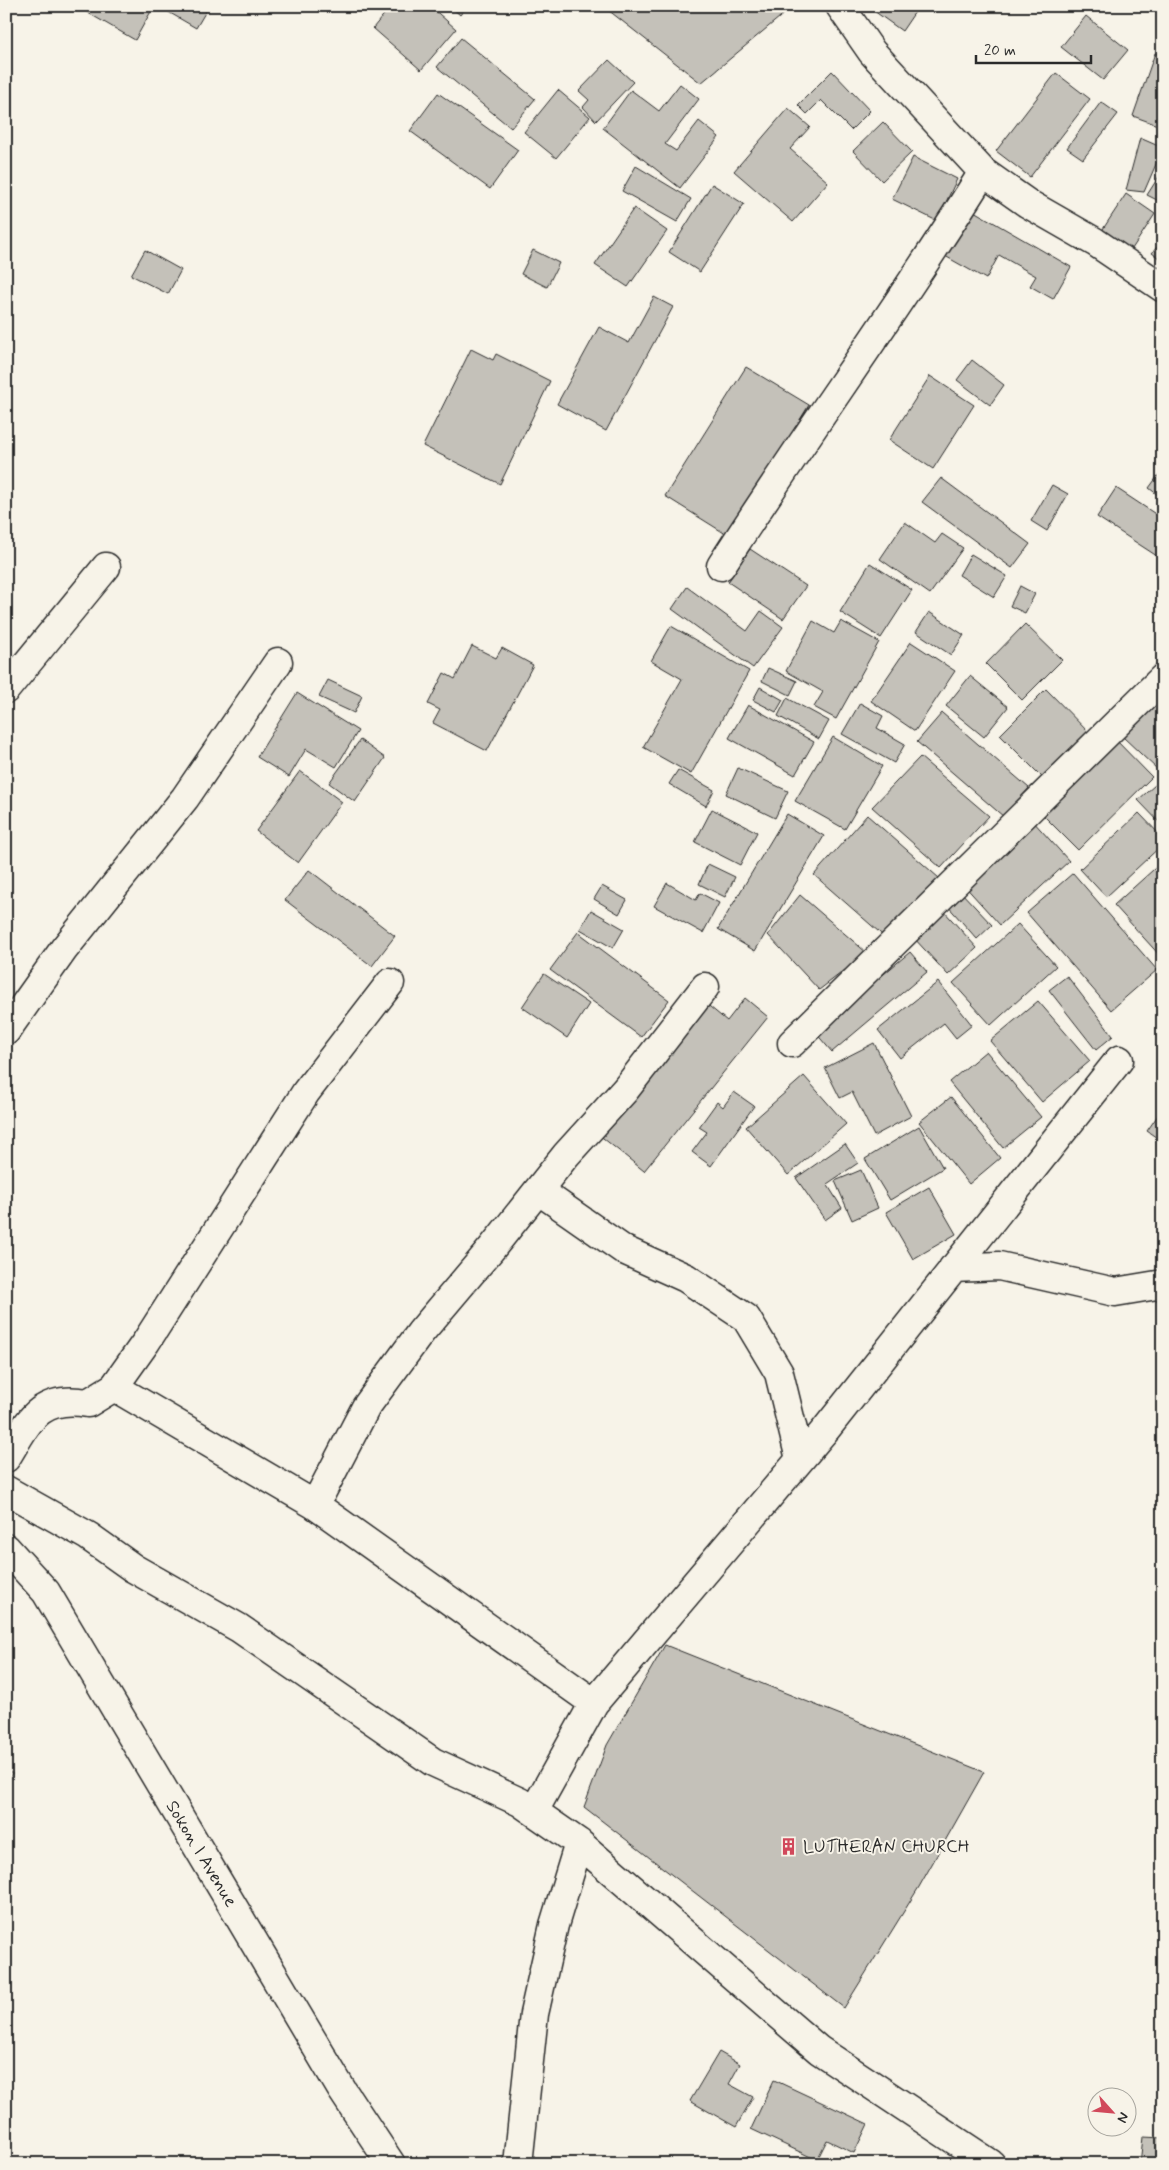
<svg xmlns="http://www.w3.org/2000/svg" width="1169" height="2170" viewBox="0 0 1169 2170" font-family="Mynerve,sans-serif">
<rect width="100%" height="100%" fill="#f7f3e8"/>
<filter id="ink" filterUnits="userSpaceOnUse"><feTurbulence type="fractalNoise" baseFrequency=".02" numOctaves="2"/><feDisplacementMap in="SourceGraphic" scale="10" xChannelSelector="R" yChannelSelector="G"/><feConvolveMatrix kernelMatrix="1 2 1 2 8 2 1 2 1" color-interpolation-filters="sRGB"/></filter>
<g filter="url(#ink)">
<!-- building -->
<path fill="#c4c1b9" stroke="#2b2b2b" d="M76,6h78l-19,34z
M158,6h51l-13,22z
M391,6h39l26,23 -35,41 -48,-42z
M450,6h17l-7,9z
M603,6h181l2,6 -85,71z
M867,6h52l-17,25z
M1086,16l42,34 -25,30 -42,-33z
M461,38l74,61 -24,29 -74,-61z
M1155,53l8,3v71l-30,-11z
M609,60l24,22 -37,39 -13,-14 6,-7 -10,-9z
M832,71l38,40 -19,19 -30,-30 -14,14 -9,-9z
M1056,73l34,26 -60,78 -34,-26z
M680,84l19,15 -34,45 11,7 23,-30 20,16 -39,51 -77,-60 28,-38 28,21z
M558,90l32,27 -34,41 -32,-26z
M438,93l80,57 -28,39 -80,-58z
M1101,102l17,12 -35,45 -16,-11z
M788,108l22,19 -20,22 38,33 -35,40 -59,-51z
M883,122l29,30 -30,29 -29,-30z
M1140,138l23,10 -19,44 -18,-2z
M913,157l44,22 -20,42 -45,-22z
M636,166l55,33 -14,23 -55,-31z
M1163,170v33l-16,-8z
M712,184l32,20 -44,68 -31,-20z
M1126,194l29,20 -25,38 -29,-20z
M634,208l33,23 -39,56 -33,-22z
M972,210l99,57 -18,32 -23,-13 6,-10 -37,-21 -13,24 -41,-23z
M1163,240v21l-11,-8z
M145,250l36,20 -13,24 -37,-19z
M533,250l26,13 -12,24 -26,-13z
M654,297l19,10 -67,124 -49,-27 42,-77 30,16z
M471,349l22,11 3,-6 54,27 -50,103 -77,-38z
M972,360l32,25 -14,20 -33,-25z
M746,367l63,38 -80,131 -64,-40z
M930,376l44,29 -41,64 -44,-29z
M1163,469v30l-14,-11z
M941,478l89,66 -18,24 -90,-66z
M1052,485l16,9 -21,37 -16,-10z
M1116,488l47,31v35l-3,4 -63,-41z
M905,522l30,21 7,-9 21,14 -33,46 -50,-35z
M750,549l56,37 -23,33 -55,-37z
M971,554l36,22 -13,21 -35,-22z
M870,563l42,27 -31,48 -41,-26z
M1020,586l15,8 -10,19 -15,-7z
M687,587l60,44 14,-20 22,16 -30,41 -81,-59z
M929,612l35,23 -13,20 -35,-23z
M813,621l21,12 7,-12 38,21 -43,77 -22,-12 9,-15 -37,-21z
M1025,624l37,36 -40,40 -36,-36z
M671,626l78,45 -58,103 -48,-27 39,-68 -31,-18z
M911,642l44,29 -40,60 -44,-30z
M472,646l24,12 6,-10 31,17 -46,86 -54,-28 7,-13 -12,-6 16,-31 11,6z
M768,668l29,13 -7,14 -28,-14z
M970,676l38,31 -24,30 -38,-31z
M328,680l34,16 -8,17 -35,-16z
M760,687l23,13 -7,12 -23,-12z
M1046,689l47,48 -45,46 -48,-48z
M297,693l61,38 -22,36 -30,-18 -17,28 -32,-20z
M1163,696v69l-5,5 -35,-33z
M787,698l42,23 -10,18 -41,-23z
M860,703l23,13 -6,12 28,16 -11,19 -52,-29z
M748,705l66,37 -19,33 -66,-37z
M942,713l87,75 -25,29 -87,-75z
M833,737l49,29 -37,63 -50,-28z
M1113,737l39,40 -74,73 -39,-39z
M360,740l25,18 -30,44 -26,-19z
M920,757l69,59 -48,52 -69,-61z
M738,768l50,23 -13,27 -49,-24z
M678,770l36,20 -8,16 -37,-22z
M300,771l42,31 -44,61 -42,-32z
M1163,778v48l-25,-26z
M712,809l45,23 -17,33 -45,-23z
M1139,813l24,25v6l-57,53 -26,-28z
M787,814l37,22 -69,115 -37,-22z
M867,815l72,63 -52,61 -73,-64z
M1032,820l37,41 -69,64 -38,-42z
M1163,861v98l-49,-54z
M708,864l27,13 -10,20 -26,-13z
M309,870l86,66 -23,30 -87,-66z
M1073,873l84,97 -46,40 -84,-97z
M667,883l29,17 4,-7 19,10 -16,30 -49,-27z
M602,886l25,14 -8,14 -25,-15z
M960,891l32,34 -15,14 -31,-35z
M800,895l67,58 -48,37 -51,-55z
M591,910l33,19 -11,19 -33,-19z
M943,910l34,38 -29,27 -35,-38z
M1018,924l38,42 -65,59 -38,-42z
M578,932l91,68 -28,37 -91,-67z
M910,952l17,20 -95,80 -17,-20z
M544,974l45,30 -22,34 -45,-31z
M1067,976l46,60 -17,14 -47,-60z
M938,982l34,43 -16,13 -12,-15 -44,35 -22,-28z
M745,998l23,19 -124,154 -46,-37 106,-132 23,19z
M1038,1001l52,60 -48,41 -52,-61z
M874,1043l37,73 -37,20 -22,-44 -12,6 -15,-30z
M986,1051l55,66 -38,31 -54,-66z
M804,1076l42,48 -58,51 -42,-48z
M734,1092l20,14 -43,60 -19,-14 15,-20 -8,-5 18,-25 6,5z
M951,1097l49,61 -31,26 -50,-62z
M1163,1108v34l-16,-11z
M919,1126l24,42 -53,32 -25,-41z
M845,1144l13,19 -31,21 15,24 -17,12 -29,-42z
M861,1170l17,38 -26,12 -17,-39z
M929,1187l27,47 -43,25 -27,-47z
M665,1645l319,127 -65,115 -75,121 -260,-201 23,-62z
M6,1770l6,3 -6,12z
M719,2052l21,12 -11,20 24,13 -17,30 -46,-26z
M774,2080l94,44 -14,29 -27,-13 -10,20 -66,-31z
M1143,2137l20,1v26h-23z"/>
<g fill="none" stroke-linecap="round" stroke-linejoin="round">
<defs>
<path id="street" d="M840,6l32,46 111,120 44,31 68,39 68,46
M721,566c85,-133 179,-260 262,-394
M6,689l100,-122
M6,1031l58,-82 121,-151 93,-136
M792,1043l371,-365
M538,1190l86,60 62,28 60,40 33,55 21,86
M953,1268l46,-2 116,26 48,-8
M114,1387l201,118 279,198
M6,1458c22,-36 33,-64 82,-55l26,-16 32,-45 160,-250 84,-109
M6,1490l82,46 45,32 106,60 194,134 87,40 59,41 240,207 172,114
M315,1505l51,-98 55,-75 71,-84 74,-93 59,-65 80,-103
M534,1811l60,-108 232,-274 293,-369
M518,2164l16,-150 20,-89 25,-82"/>
<path id="secondary" d="M6,1548l40,44 296,498 49,74"/>
</defs>
<!-- street casing -->
<use href="#street" stroke="#2b2b2b" stroke-width="31"/>
<!-- secondary casing -->
<use href="#secondary" stroke="#2b2b2b" stroke-width="31"/>
<!-- street -->
<use href="#street" stroke="#f7f3e8" stroke-width="28"/>
<!-- secondary -->
<use href="#secondary" stroke="#f7f3e8" stroke-width="28"/>
</g>
</g>
<!-- icons -->
<defs>
<symbol id="building-bare" viewBox="-9 -9 18 18"><path d="M-4-6H4V6H1V3H-1V6H-4ZM-2.5-4.3h1.7v1.8h-1.7ZM.8-4.3h1.7v1.8H.8ZM-2.5-1h1.7V.8h-1.7ZM.8-1h1.7V.8H.8Z" fill="#d1495b" stroke="#f7f3e8" stroke-width="2.5" paint-order="stroke"/></symbol>
</defs>
<g fill-rule="evenodd">
<use href="#building-bare" x="776" y="1834" width="25" height="25"/>
</g>
<g text-anchor="middle" dominant-baseline="central" stroke-width="4" stroke-linejoin="round" paint-order="stroke">
<!-- poi labels -->
<g font-size="18" fill="#2b2b2b" stroke="#f7f3e8" text-anchor="start">
<text x="803" y="1847">LUTHERAN CHURCH</text>
</g>
<!-- street labels -->
<g font-size="18" fill="#2b2b2b" stroke="#f7f3e8">
<text transform="translate(201 1854) rotate(59)">Sokon I Avenue</text>
</g>
</g>
<!-- margin -->
<rect width="1169" height="2170" fill="none" stroke="#f7f3e8" stroke-width="25"/>
<rect x="12" y="12" width="1144" height="2145" fill="none" stroke="#2b2b2b" stroke-width="2" filter="url(#ink)"/>
<!-- north arrow -->
<g transform="translate(1112 2112) rotate(117)"><circle r="24" fill="#f7f3e8" stroke="#a5a39c"/>
<path d="M0-4L9 19L0 12L-9 19Z" fill="#d1495b"/>
<text y="-8" font-size="14" font-weight="bold" text-anchor="middle" fill="#2b2b2b">N</text>
</g>
<!-- scale -->
<path d="M976 55v8h115v-8" fill="none" stroke="#2b2b2b" stroke-width="2.5"/>
<text x="984" y="55" font-size="15" fill="#2b2b2b" stroke="#f7f3e8" stroke-width="4" paint-order="stroke">20 m</text>
</svg>
